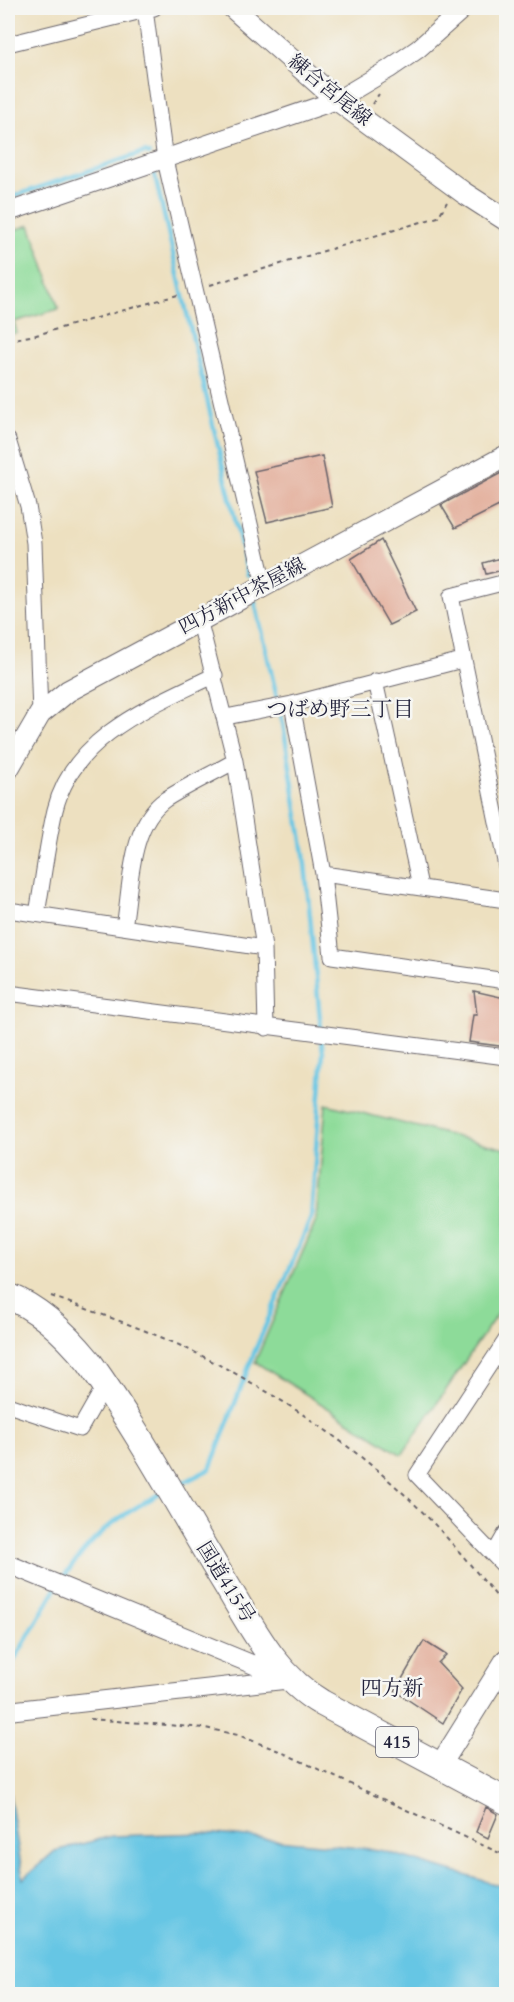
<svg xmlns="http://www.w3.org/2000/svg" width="514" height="2002" viewBox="0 0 514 2002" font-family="Cardo,'Noto Serif JP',serif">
<rect width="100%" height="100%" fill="#f6f6f2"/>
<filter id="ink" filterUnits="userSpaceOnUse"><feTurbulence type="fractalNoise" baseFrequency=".0167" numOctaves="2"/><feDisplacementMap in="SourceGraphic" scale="12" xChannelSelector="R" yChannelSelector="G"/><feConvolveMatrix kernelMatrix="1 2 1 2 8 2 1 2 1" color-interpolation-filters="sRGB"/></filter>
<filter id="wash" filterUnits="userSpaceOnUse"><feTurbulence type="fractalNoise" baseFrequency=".008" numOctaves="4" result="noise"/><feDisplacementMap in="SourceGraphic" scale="24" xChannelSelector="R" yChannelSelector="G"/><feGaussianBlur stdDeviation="1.35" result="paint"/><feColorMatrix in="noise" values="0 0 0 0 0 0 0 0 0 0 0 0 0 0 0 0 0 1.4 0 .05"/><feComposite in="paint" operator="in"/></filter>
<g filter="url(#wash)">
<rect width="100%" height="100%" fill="#ede0c0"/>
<!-- green -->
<path fill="#8ddb99" stroke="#587e6a" stroke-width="1.5" d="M30,225l29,84 -45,13 3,11 -9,2v-103z
M326,1104l180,45v152l-104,154 -147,-93 61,-141z"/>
<!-- water -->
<path fill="#66c6e4" stroke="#447490" stroke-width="1.5" d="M8,1784l15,95 32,-28 57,-15 93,-3 175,17 118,35 8,4v105h-498z"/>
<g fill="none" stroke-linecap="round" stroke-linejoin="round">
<!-- stream -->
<path stroke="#66c6e4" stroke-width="4.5" d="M154,172l94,403
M8,198l137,-46 4,2
M255,602l28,122 21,130 17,175
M177,1486l33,-17 44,-116 57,-135 12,-166 -2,-15
M61,1581c31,-45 54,-64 103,-89
M8,1671l48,-83"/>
</g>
<g id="blocks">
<!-- building -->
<path fill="#e2ab97" d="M322,456l10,51 -65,15 -13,-51z
M505,471l2,31 -52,26 -14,-23z
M381,540l35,72 -27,13 -38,-66z
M507,556v13l-21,5 -3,-11z
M474,991l31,7 2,49 -38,-5 4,-27h4z
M424,1641l22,14 -8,8 24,26 -19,34 -48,-32z
M486,1807l12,7 -10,24 -12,-6z"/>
</g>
</g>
<g filter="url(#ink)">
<use href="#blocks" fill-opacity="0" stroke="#69646a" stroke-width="1.5"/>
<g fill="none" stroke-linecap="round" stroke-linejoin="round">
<defs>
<path id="minor" d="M145,9l20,151 99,424
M8,44l146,-36
M8,440l20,66 6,37 6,171
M506,582l-55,14 55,270
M199,619l36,142 29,187 2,80
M375,681l45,205
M292,704l31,170 9,82 174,25
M226,717l66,-13 170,-44
M323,874l183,26
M8,910l256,38
M37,914c6,-34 10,-70 18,-104 18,-75 99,-105 160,-135
M124,927c7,-39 5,-103 42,-128 22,-14 46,-25 69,-38
M8,993l498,64
M506,1340l-89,135 89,93
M8,1405l72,24 25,-44
M494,1554l12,-21"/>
<path id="tertiary" d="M8,212l329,-112 52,-31 29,-20 46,-41
M8,1564l280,115
M8,1711l275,-31"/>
<path id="secondary" d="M233,8l104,92 127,93 42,27
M8,769l32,-55 28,-23 438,-235
M441,1764l65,-104"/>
<path id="trunk" d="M8,1296c33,13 59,39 81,66 49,68 89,143 132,214 28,45 53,100 101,127l184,98"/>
</defs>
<!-- minor casing -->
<use href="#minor" stroke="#69646a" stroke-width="17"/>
<!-- tertiary casing -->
<use href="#tertiary" stroke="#69646a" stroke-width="20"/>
<!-- secondary casing -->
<use href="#secondary" stroke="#69646a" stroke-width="23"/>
<!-- trunk casing -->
<use href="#trunk" stroke="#69646a" stroke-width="28"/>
<!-- path -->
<path stroke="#69646a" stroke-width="2" stroke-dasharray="4.5 4.5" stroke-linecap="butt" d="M372,104l7,-10
M210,285l228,-68 9,-15
M8,340l28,-5 145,-41
M51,1296c51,19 104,36 153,61 85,43 169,101 234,171 24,26 46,53 68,80
M90,1719l115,9 33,7 41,16 227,105"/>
<!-- minor -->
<use href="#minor" stroke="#fff" stroke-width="15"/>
<!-- tertiary -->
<use href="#tertiary" stroke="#fff" stroke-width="18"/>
<!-- secondary -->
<use href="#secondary" stroke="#fff" stroke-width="21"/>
<!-- trunk -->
<use href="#trunk" stroke="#fff" stroke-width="26"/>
</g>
</g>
<g text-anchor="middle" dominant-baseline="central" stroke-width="5" stroke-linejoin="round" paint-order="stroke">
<!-- shield labels -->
<rect fill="#f6f6f2" stroke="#626272" stroke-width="1.5" x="376" y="1727" width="42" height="30" rx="4.5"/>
<g font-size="18" font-weight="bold" fill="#22223b">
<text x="397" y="1742">415</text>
</g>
<!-- street labels -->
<g font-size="20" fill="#22223b" stroke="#f6f6f2">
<text transform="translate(330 90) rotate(39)">練合宮尾線</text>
<text transform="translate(242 596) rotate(-28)">四方新中茶屋線</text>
<text transform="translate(226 1582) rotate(58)">国道415号</text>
</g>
<!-- neighbourhood labels -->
<g font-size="21" fill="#22223b" stroke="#f6f6f2">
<text x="340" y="709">つばめ野三丁目</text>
<text x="392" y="1688">四方新</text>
</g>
</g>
<!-- margin -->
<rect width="514" height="2002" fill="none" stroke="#f6f6f2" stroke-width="30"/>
</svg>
